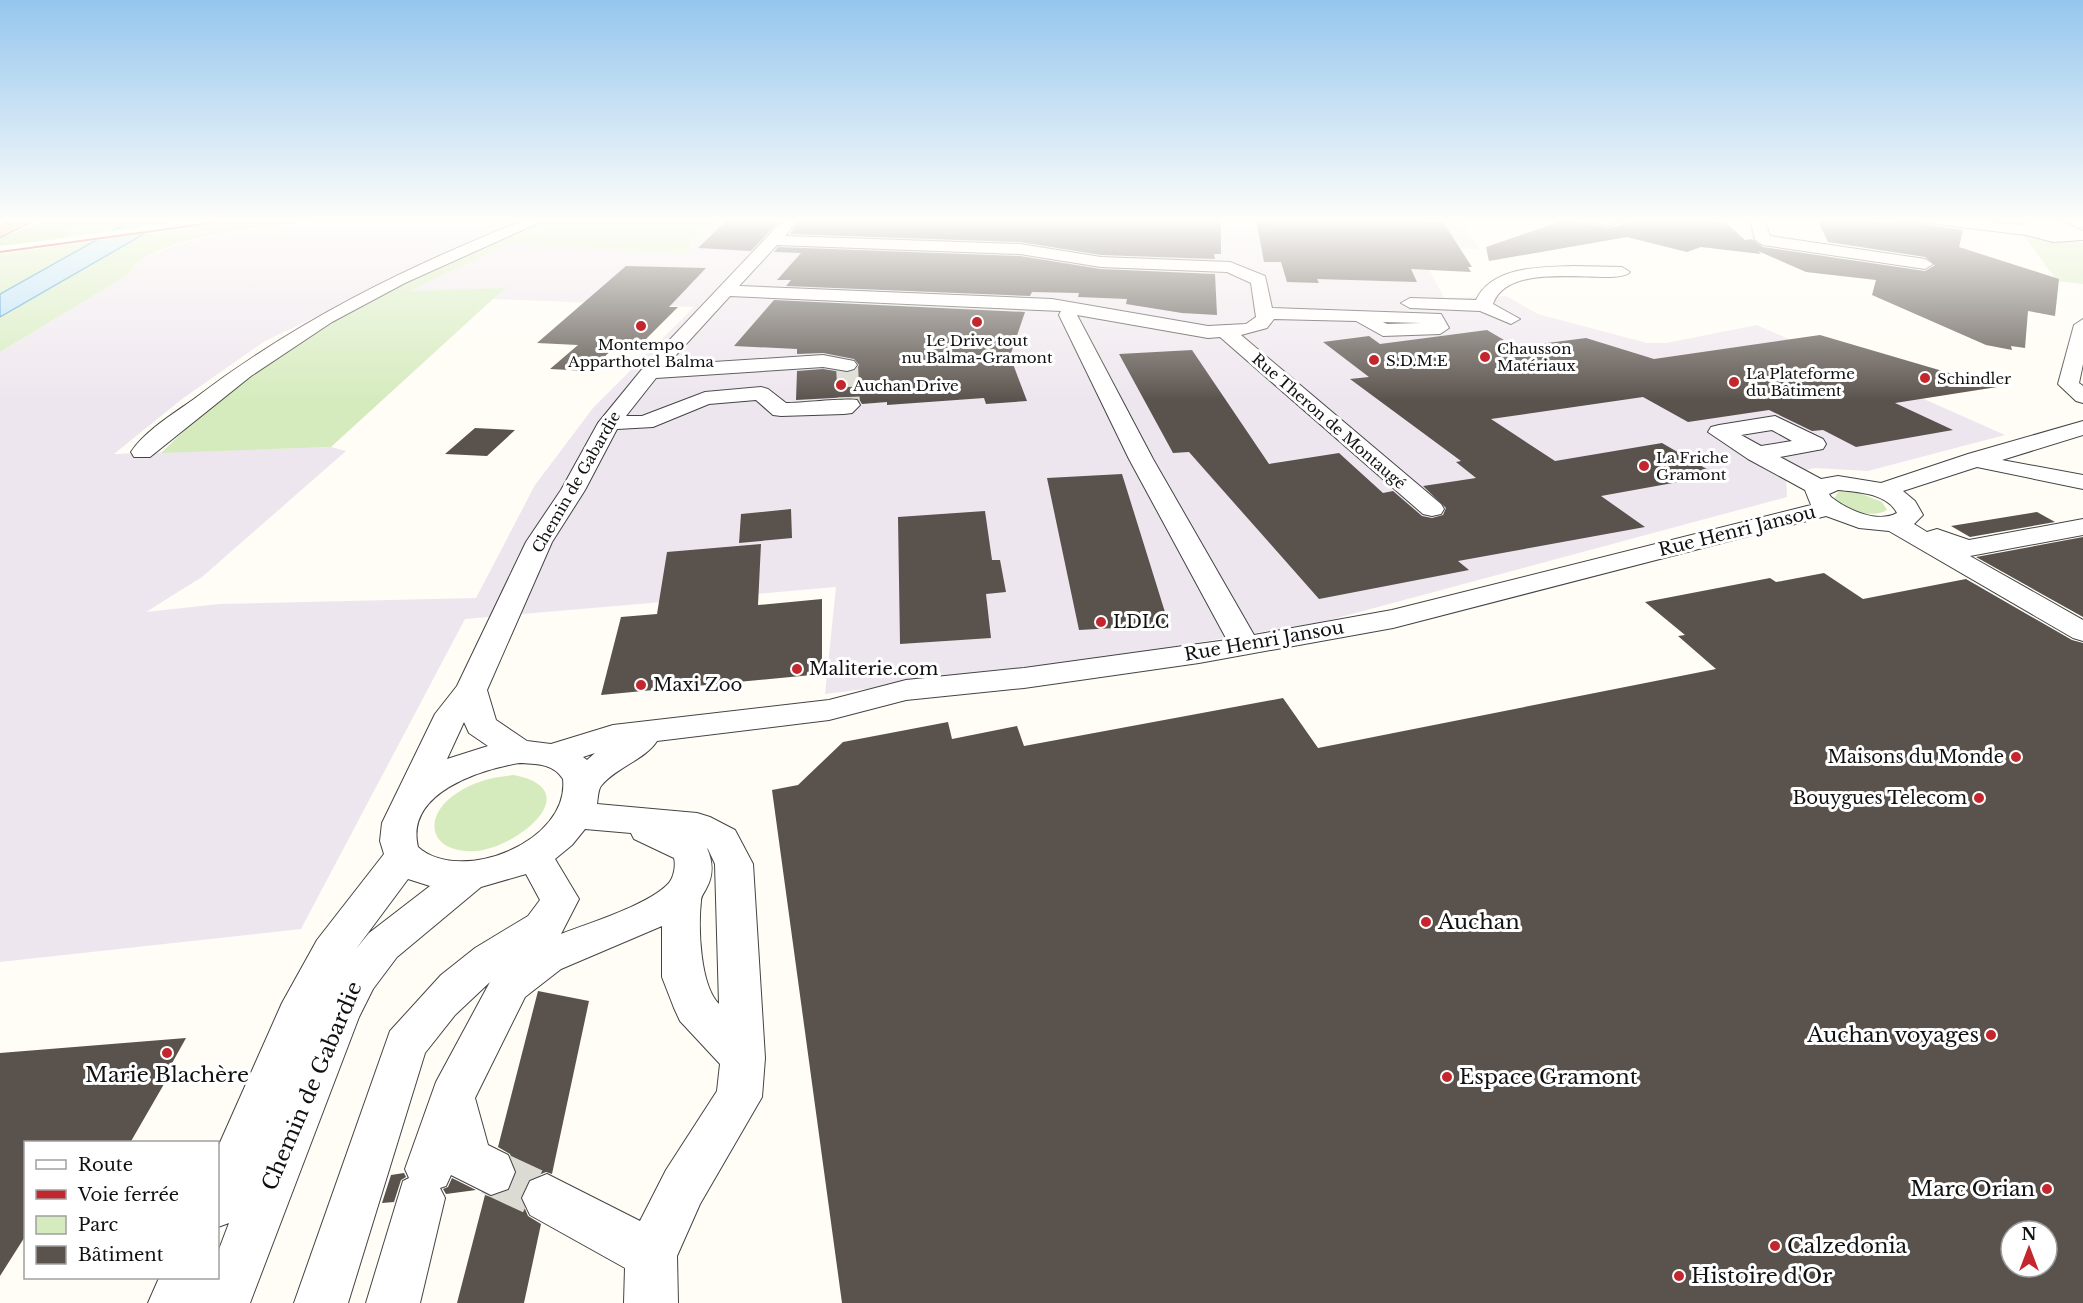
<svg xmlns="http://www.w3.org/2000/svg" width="2083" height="1303" viewBox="0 0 2083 1303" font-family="'Libre Baskerville',serif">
<rect width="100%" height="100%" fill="#fffdf5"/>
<!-- industrial -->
<path fill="#eee6ef" d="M337,219h200l-68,25 -204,97 -83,58 -68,55 217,-7 15,4 -144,126 -56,35 73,-8 257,-6 59,-113 58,-77 101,-101 -201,-8 11,-11 -96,4 102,-49 173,11 29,-35h804l1,2 -56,-1 19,29 -62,-1 26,50 62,-2 32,18 109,29h19l91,-18 248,110 -137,36 -53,-3 -29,7 1,22 -465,125 -247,41 -250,31 11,-107 -371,32 -164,310 -301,33v-610l126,-76 14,-16 33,-14 43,-11z"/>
<!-- green -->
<path fill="#d5ebbd" d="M97,219h37l-20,12 -50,7 3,-8z
M254,219h83c-60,8 -142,10 -195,40 -6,4 -11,12 -16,17l-126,76v-35l142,-82z
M547,219h165l-23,26v6l-6,3 -173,-11 -100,48 95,-3 -174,159 -170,6c82,-81 185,-147 290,-195 31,-14 64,-26 96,-39z
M2024,236l59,7v41l-26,-3z
M96,241l-96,53v-40z
M1854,491l28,11 5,8c-15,9 -43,1 -53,-11l4,-7z
M514,775c75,15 3,73 -39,76 -45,3 -55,-34 -18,-58 17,-12 36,-16 57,-18z"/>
<!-- forest -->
<path fill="#b9dc9c" d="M50,219h47l-29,11 -4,8 -64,8v-8z"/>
<!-- water -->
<path fill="#b9e0f7" stroke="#3f96cf" stroke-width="1.5" d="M134,219h36l-170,98v-23z"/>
<!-- pier -->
<path fill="#fffdf5" d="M166,224l-14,9 -62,8 15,-9z"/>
<!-- building -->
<path fill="#5a524d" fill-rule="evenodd" d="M728,219h53l-30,32 -53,-3z
M801,219h420v35h-7l1,5 -114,-4 -81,-13 -230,-8z
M1256,219l187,3 29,45h-4l3,5 -60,-3 6,13 -100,-3 2,4 -32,-1 -6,-20h-17z
M1648,219l77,3 20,18 7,-1 11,8 162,24 10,-6 -10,-8 -97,-15 -11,-23 79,4 1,-4h21l9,6 36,5 -4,17 100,32 -4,37 -27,-5 -3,37 -14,-2 1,4 -26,-5 -114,-50 4,-15 -70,-8 -48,-21 3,3 -60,-7 -14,5 -60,-15 -138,24 -3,-14 79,-27 43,8z
M778,247l242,9 81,13 114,5 2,41 -35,-2 -56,-9 1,-5 -49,-2 1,-4 -47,-1 -2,4 -244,-10 5,-6h-14l24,-27 -27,-1z
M626,266l80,2 -37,39h9l-40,40 -22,-1 -27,25 -39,-2 28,-24 -41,-2z
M774,300l251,12 -15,44 17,45 -41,3 -2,-6 -97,7v-3l-25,2 -3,-5 -8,-2 -55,3 1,-29 26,-2 25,4 8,-3 3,-5 -5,-6 -31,-6 -26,1v-5l-63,-3z
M1487,330l29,17 70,-9 68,21 166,-24 177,52 -102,16 58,27 -97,17 -33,-17 -11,1 -43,-21 -81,12 -45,-25 -152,22 64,42 107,-18 55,32 -116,21 44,31 -187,34 11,9 -150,29 -130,-147 -16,1 -54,-99 73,-4 77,114 70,-11 44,40 10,-2 29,25 10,2 11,-3 3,-7 -23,-22 53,-8 -20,-16 5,-1 -111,-82 19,-2 -46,-35 46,-6 11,8z
M475,428l40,2 -28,26 -42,-2z
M1122,474l47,151 -90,5 -32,-152z
M791,509l1,29 -53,5 2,-29z
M985,511l7,49h8l6,32 -20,2 5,44 -91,6 -2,-127z
M2037,512l18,10 -85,15 -19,-11z
M2083,537v80l-107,-60z
M761,544l-3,61 64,-6v75l-221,21 20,-78 36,-3 10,-62z
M1824,573l39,26 103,-20 106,61 11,3v660h-1241l-70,-513 26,-5 45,-43 105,-20 4,17 65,-13 7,20 259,-48 35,50 398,-79 -38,-33 7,-1 -40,-33 125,-24 6,4zM2011,1231h36v36h-36z
M538,991l51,10 -37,173 -6,-2 -17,7 -9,18 8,19 13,8 -17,79h-67l28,-108 7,2 17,-6 8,-18 -7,-19 -12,-7z
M186,1038l-15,27h4l-45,78h-104v92l-26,41v-223z
M404,1173l2,4 -5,3 -7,22 -12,1 9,-28z
M452,1178l24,12 -30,4 -3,-5 5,-2z"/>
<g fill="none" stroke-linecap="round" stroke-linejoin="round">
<!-- minor-tunnel-far1 -->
<path stroke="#dbdad3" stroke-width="22" stroke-dasharray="22 10" stroke-linecap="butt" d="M847,365l2,40"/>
<!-- minor-tunnel -->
<path stroke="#dbdad3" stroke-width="46" stroke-dasharray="46 23" stroke-linecap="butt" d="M491,1172l56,26"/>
<defs>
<path id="minor" d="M527,219h20l-142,64 -73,39 -81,54 -101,81h-16l-3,-5c14,-21 42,-38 63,-53 102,-78 214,-133 333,-180z
M784,219h15l-14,17 235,8 81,13 129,5 35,14 7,32 169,6 8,14 -9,6 -57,2 -27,-15 -82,-2 -7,9 -26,7 200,169 3,5 -3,5 -9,2 -9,-2 -203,-177 -12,1 -131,-23 76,144 101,176 138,-25 419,-105 -6,-15 -57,-31 -40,-27 3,-5 8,-2 56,-9 48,23 3,5 -3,5 -43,8 41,22 17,-3 43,7 87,-29 115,-33v14l-81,25 81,15v14l-106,-22 -74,24 12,10 8,14 -9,9 13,8 10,-3 32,11 114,-21v16l-113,21 113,64v21l-10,-3 -184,-107 -30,-3 -33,-12 -433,112 -194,35 -175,25 -118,12 -77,20 -172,21c-11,18 -42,27 -56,45 -3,4 -3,12 -4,18l100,9 13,4 25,13 18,34 12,194 -3,39 -62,107 -23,52 1,47h-54l1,-35 -95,-53 -8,-17 8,-17 17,-7 93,47 26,-51 51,-79 3,-27 -40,-43 -6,-13 -12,-31v-51l-101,43 -36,28 -50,101 13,47 20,10 7,17 -7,17 -17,6 -40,-20 -5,11 -6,2 5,10 -25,105h-54l37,-122 6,-3 -4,-9 31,-87 54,-100 -35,33 -30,38 -77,250h-54l96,-272 51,-56 34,-27 53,-32 12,-16 -14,-26 -45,13 -84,70 -24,32 -14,28 -109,286h-102l11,-25h59v-26l11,-29 -11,4v-80l64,-144 35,-63 67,-86 -4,-13 2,-18 53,-109 22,-28 69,-144 35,-52 37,-67 45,-55zM777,245l243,9 81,13 126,5 24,11 5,34 -10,7 -38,2 -156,-27 -313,-13zM730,296l331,15 -2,4 70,144 98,181 -203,28 -118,12 -77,20 -216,25 -62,19 -24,-3 -31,-21 -9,-30 65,-148 33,-52 32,-61 36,-2 56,-23 47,-4 17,15 8,1 63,-2 8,-1 8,-8 -3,-5c-12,-2 -55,3 -71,3l-18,-14 -7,-2 -56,5 -63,24h-16l30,-38 167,-11 24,4 7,-2 3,-4 -3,-4 -31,-6 -156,10zM1383,322l38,1 -34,1zM1772,430l20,11 -31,5 -20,-11zM1838,490c19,2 49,3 59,23 -20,11 -51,-4 -66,-16l-2,-3zM464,722l5,11 19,13 -41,13zM595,753l-8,7 -4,-3zM519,763c17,1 34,0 44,16 7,63 -103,106 -145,68 -13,-54 61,-77 101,-84zM585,829l46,4 3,6 40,19c2,7 0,20 -6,26 -20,21 -79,39 -107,50l18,-35 -24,-40 17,-14zM707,848l1,1 7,15 4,140c-19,-19 -21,-76 -18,-103 0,-5 3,-8 5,-12 8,-14 7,-27 1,-41zM408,879l22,7 -61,47 -13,16z
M1585,219h40l-17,7 -21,-4z
M1750,219h14l6,17 155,23 8,5 -8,5 -162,-24 -8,-5z
M1920,219h44l56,6 11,-5 32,2 20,9v9l-30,2 -27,-7 -99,-12z
M1574,266l48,1 8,5c-12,16 -121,-16 -137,32l27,15 -9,5 -31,-13 -70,-3 -9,-5 9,-5 66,2c16,-34 65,-33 98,-34z
M2083,319v45l-4,19 4,3v17l-7,-2 -18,-17 16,-59z"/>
<path id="highway" d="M16,219h21l-37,18v-11z"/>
</defs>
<!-- minor casing -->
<use href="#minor" stroke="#444" stroke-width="2"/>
<!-- highway casing -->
<use href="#highway" stroke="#222" stroke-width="2"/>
<!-- minor -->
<use href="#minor" fill="#fff" fill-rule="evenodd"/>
<!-- highway -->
<use href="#highway" fill="#f5a25d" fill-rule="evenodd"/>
<!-- rail -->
<path stroke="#c4262e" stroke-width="2" d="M0,252l241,-33"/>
</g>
<!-- sky -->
<linearGradient id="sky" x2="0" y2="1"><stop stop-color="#95c6ee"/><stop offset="0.55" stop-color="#fffefa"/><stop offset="1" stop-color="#fffefa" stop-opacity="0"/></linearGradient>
<rect width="2083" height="401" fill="url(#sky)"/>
<!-- markers -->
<g fill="#c4262e" stroke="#fff" stroke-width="2">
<circle cx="977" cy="322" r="6"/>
<circle cx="641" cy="326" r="6"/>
<circle cx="1485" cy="357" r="6"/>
<circle cx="1374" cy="360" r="6"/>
<circle cx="1925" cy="378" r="6"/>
<circle cx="1734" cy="382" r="6"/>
<circle cx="841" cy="385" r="6"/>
<circle cx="1644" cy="466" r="6"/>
<circle cx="1101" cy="622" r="6"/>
<circle cx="797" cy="669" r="6"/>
<circle cx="641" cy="685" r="6"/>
<circle cx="2016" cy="757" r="6"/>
<circle cx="1979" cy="798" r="6"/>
<circle cx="1426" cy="922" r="6"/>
<circle cx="1991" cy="1035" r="6"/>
<circle cx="167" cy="1053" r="6"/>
<circle cx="1447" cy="1077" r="6"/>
<circle cx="2047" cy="1189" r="6"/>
<circle cx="1775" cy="1246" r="6"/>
<circle cx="1679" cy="1276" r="6"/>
</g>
<g text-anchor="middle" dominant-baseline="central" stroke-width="6" stroke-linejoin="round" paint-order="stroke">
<!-- far-poi labels -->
<g font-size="15" fill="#111" stroke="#fff" text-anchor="start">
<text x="977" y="340" text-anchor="middle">Le Drive tout<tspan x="977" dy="17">nu Balma-Gramont</tspan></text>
<text x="641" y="344" text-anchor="middle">Montempo<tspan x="641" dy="17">Apparthotel Balma</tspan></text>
<text x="1497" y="348">Chausson<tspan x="1497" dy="17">Matériaux</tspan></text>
<text x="1386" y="360">S.D.M.E</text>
<text x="1746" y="373">La Plateforme<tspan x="1746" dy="17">du Bâtiment</tspan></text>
<text x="1937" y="378">Schindler</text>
<text x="853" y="385">Auchan Drive</text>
<text x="1656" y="457">La Friche<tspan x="1656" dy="17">Gramont</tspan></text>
</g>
<!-- far-street labels -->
<g font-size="15" fill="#111" stroke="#fff">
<text transform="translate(1329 421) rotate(41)">Rue Theron de Montaugé</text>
<text transform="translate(576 482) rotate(-60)">Chemin de Gabardie</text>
</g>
<!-- street labels -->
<g font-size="18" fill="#111" stroke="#fff">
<text transform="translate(1737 531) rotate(-14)">Rue Henri Jansou</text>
<text transform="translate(1264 641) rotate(-10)">Rue Henri Jansou</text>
</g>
<!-- poi labels -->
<g font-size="18" fill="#111" stroke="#fff" text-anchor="start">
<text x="1113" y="622">LDLC</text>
<text x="809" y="669">Maliterie.com</text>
<text x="653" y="685">Maxi Zoo</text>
<text x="2004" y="757" text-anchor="end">Maisons du Monde</text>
<text x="1967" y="798" text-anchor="end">Bouygues Telecom</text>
</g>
<!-- near-poi labels -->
<g font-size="21" fill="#111" stroke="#fff" text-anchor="start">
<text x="1438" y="922">Auchan</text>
<text x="1979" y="1035" text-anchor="end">Auchan voyages</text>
<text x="167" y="1075" text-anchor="middle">Marie Blachère</text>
<text x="1459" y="1077">Espace Gramont</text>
<text x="2035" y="1189" text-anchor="end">Marc Orian</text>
<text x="1787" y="1246">Calzedonia</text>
<text x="1691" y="1276">Histoire d'Or</text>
</g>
<!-- near-street labels -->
<g font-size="21" fill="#111" stroke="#fff">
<text transform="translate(312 1086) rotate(-67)">Chemin de Gabardie</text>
</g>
</g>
<!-- legend -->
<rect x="24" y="1141" width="195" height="138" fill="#ffffff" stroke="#a0a0a0" stroke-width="1.5"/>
<rect x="36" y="1160" width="30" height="9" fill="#ffffff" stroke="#a0a0a0" stroke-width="1.5"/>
<text x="78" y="1171" font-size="18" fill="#111111">Route</text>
<rect x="36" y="1190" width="30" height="9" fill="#c4262e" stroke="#a0a0a0" stroke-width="1.5"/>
<text x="78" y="1201" font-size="18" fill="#111111">Voie ferrée</text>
<rect x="36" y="1216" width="30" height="18" fill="#d5ebbd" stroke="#a0a0a0" stroke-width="1.5"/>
<text x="78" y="1231" font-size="18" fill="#111111">Parc</text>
<rect x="36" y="1246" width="30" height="18" fill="#5a524d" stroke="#a0a0a0" stroke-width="1.5"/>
<text x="78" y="1261" font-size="18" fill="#111111">Bâtiment</text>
<!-- north arrow -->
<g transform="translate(2029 1249)"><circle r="28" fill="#ffffff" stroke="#a0a0a0" stroke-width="1.5"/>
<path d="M0-4.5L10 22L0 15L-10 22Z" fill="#c4262e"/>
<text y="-9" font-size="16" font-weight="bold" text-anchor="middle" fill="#111111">N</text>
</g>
</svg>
